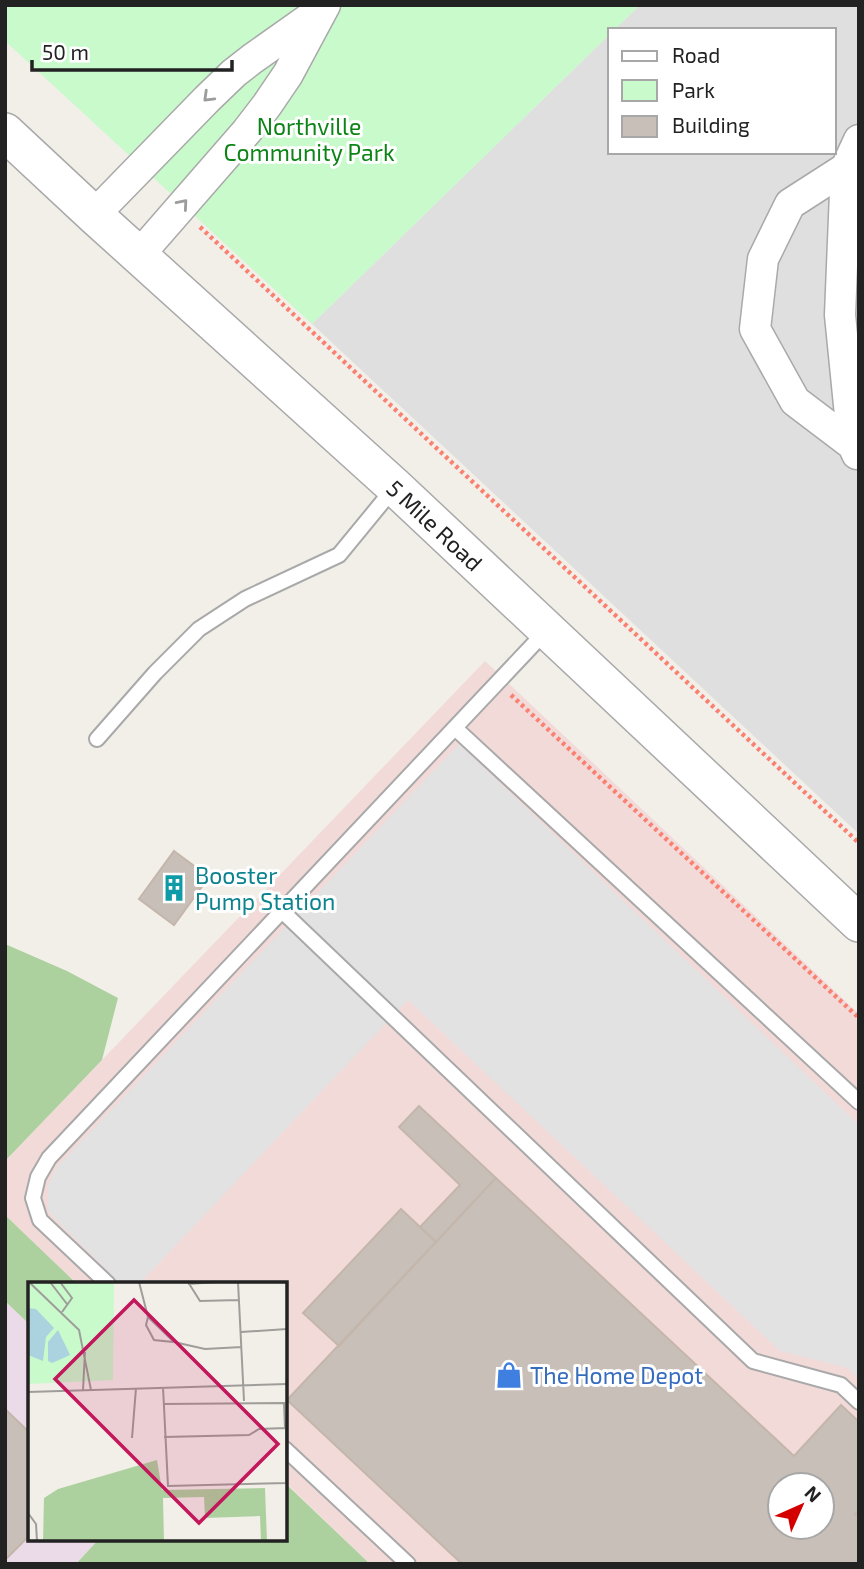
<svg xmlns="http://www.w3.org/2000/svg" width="864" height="1569" viewBox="0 0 864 1569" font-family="'Exo 2',sans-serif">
<rect width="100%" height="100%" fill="#f2efe9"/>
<!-- residential -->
<path fill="#e0dfdf" d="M640,5h219v829l-547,-510 298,-290v118h224v-122h-220z"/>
<!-- commercial -->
<path fill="#f2dad9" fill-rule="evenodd" d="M485,661l374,353v550h-489l-85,-82v-198h-208l-72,-69v-54zM780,1485h42v42h-42z"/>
<!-- industrial -->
<path fill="#ebdbe8" d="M5,1301l25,24v214h69l-23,25h-71z"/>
<!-- forest -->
<path fill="#add19e" d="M5,944l62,27 51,27 -16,62 -97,101z
M5,1215l72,69h-47v41l-25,-24z
M285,1483l85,81h-294l23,-25h186z"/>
<!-- park -->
<path fill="#c8facc" d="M5,5h635l-26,25h-4v4l-298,290 -307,-283z"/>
<!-- parking -->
<path fill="#e2e2e2" d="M459,744l400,381v254l-11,-11 -68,-17 -372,-351 -269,284h-18l-68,-67 -5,-7v-25l9,-18z"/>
<!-- building -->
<path fill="#c7bfb8" stroke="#c4b6ab" stroke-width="2" fill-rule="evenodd" d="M174,851l35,26 -35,48 -35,-26z
M419,1106l77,72 -60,64 -16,-15 40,-42 -61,-58z
M496,1178l298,278 47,-51 18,17v88l-4,4 4,4v46h-397l-175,-164zM780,1485h42v42h-42z
M401,1209l35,33 -97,104 -36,-33z
M5,1409l25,24v102l-25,25z"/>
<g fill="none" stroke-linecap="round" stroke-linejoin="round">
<defs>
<path id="service" d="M455,728l404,374
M97,739l58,-66 44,-44 46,-30 94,-44 55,-67
M282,911l471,450 88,24 18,17
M108,1284l-68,-64 -7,-22 5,-21 11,-19 497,-527
M285,1449l123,115"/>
<path id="minor" d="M846,168l-56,36 -27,55 -8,70 40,72 58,44
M94,215l113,-116 27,-26 18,-14 65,-46
M139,255l108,-124 20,-26 21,-31 37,-69
M857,454l-4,-9 -13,-130 6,-147 13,-28"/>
<path id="tertiary" d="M5,132l89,83 301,272 464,436"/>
</defs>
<!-- service casing -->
<use href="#service" stroke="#a9a9a9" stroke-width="18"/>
<!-- minor casing -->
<use href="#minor" stroke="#a9a9a9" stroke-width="33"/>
<!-- tertiary casing -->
<use href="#tertiary" stroke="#a9a9a9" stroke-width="40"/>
<!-- path -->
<path stroke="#fa8072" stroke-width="4.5" stroke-dasharray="3.5 3.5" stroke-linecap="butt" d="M200,227l659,616
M511,695l348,323"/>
<!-- service -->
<use href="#service" stroke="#fff" stroke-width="14"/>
<!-- minor -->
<use href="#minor" stroke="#fff" stroke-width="30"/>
<!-- tertiary -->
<use href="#tertiary" stroke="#fff" stroke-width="37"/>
</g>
<!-- one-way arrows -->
<defs><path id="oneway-chevron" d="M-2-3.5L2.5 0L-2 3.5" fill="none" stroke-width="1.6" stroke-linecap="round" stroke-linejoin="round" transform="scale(1.75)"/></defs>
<g stroke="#9c9c9c">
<use href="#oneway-chevron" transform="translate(208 97) rotate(136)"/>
<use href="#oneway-chevron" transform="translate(183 204) rotate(-49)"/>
</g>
<!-- icons -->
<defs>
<symbol id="building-bare" viewBox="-9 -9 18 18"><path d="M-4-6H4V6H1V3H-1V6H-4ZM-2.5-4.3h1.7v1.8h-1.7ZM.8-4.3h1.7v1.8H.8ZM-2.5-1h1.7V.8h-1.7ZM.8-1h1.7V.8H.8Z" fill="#0f9aa8" stroke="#fff" stroke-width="2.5" paint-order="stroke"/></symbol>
<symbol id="shop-bare" viewBox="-9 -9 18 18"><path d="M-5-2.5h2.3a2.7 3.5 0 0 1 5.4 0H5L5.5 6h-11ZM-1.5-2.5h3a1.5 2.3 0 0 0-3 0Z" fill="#3f7fe0" stroke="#fff" stroke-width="2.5" paint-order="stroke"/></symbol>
</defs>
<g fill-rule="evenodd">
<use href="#building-bare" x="155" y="869" width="38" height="38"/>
<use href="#shop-bare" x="490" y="1356" width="38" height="38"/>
</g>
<g text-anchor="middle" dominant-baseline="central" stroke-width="6" stroke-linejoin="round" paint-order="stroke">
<!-- park labels -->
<g font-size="23" fill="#0c8416" stroke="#fff">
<text x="309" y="126">Northville<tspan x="309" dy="26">Community Park</tspan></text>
</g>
<!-- street labels -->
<g font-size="23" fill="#222" stroke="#fff">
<text transform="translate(435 525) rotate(43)">5 Mile Road</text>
</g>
<!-- culture labels -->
<g font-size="23" fill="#0d838f" stroke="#fff" text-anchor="start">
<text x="195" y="875">Booster<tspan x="195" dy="26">Pump Station</tspan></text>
</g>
<!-- shop labels -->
<g font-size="23" fill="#366cbe" stroke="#fff" text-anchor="start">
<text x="530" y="1375">The Home Depot</text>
</g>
</g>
<!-- overview -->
<g transform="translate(28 1282)">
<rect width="259" height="259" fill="#f2efe9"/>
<path d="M129,178l5,30 103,-2 2,53h-6l-1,-25 -55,2 -1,-21 -41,1 1,43h-121l1,-43 14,-9z" fill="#add19e"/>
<path d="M0,0h86l-1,98 -85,4z" fill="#c8facc"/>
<path d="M0,26l8,1 18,19 -8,9 -3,24 -15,-6zM30,48l12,25 -18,8 -4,-2v-19z" fill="#aad3df"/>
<path fill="none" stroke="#9f9d99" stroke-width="2" d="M1,0l50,48 12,60M22,0l17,22M32,0l12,16 -10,14M111,0l9,35 26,25 31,7 37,-2M160,0l12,19 39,-1M210,0l6,119M160,2l29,-2M120,35l-2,8 8,15 19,2M213,50l46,-3M135,105l5,99 119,-3M55,108l2,-38M0,110l259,-8M135,122l121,-1 1,25 -26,1 -10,6 -85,2M258,146v55M104,156l4,-50M0,231l8,11 1,17"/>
<path fill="#c2185b" fill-opacity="0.15" stroke="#c2185b" stroke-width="3.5" d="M106,18l144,144 -79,79 -144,-144z"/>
<rect width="259" height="259" fill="none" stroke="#222" stroke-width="3.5"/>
</g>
<!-- border -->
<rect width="864" height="1569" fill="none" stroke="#222222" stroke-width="14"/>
<!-- legend -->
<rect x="608" y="28" width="228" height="126" fill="#ffffff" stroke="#a7a7a7" stroke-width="2"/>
<rect x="622" y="51" width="35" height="10" fill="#ffffff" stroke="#a7a7a7" stroke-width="2"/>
<text x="672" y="63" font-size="21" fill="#222222">Road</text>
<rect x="622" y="80" width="35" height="21" fill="#c8facc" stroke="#a7a7a7" stroke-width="2"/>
<text x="672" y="98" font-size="21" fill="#222222">Park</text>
<rect x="622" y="116" width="35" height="21" fill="#c7bfb8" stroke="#a7a7a7" stroke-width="2"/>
<text x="672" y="133" font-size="21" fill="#222222">Building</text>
<!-- north arrow -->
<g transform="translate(801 1506) rotate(45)"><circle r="33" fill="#ffffff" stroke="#a7a7a7" stroke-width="2"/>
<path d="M0-5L12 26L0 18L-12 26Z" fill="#d40000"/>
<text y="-10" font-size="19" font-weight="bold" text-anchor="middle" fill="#222222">N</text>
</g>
<!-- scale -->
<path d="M32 60v10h200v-10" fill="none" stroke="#222222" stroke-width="3.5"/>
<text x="42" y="60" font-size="21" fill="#222222" stroke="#ffffff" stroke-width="5" paint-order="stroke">50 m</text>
</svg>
